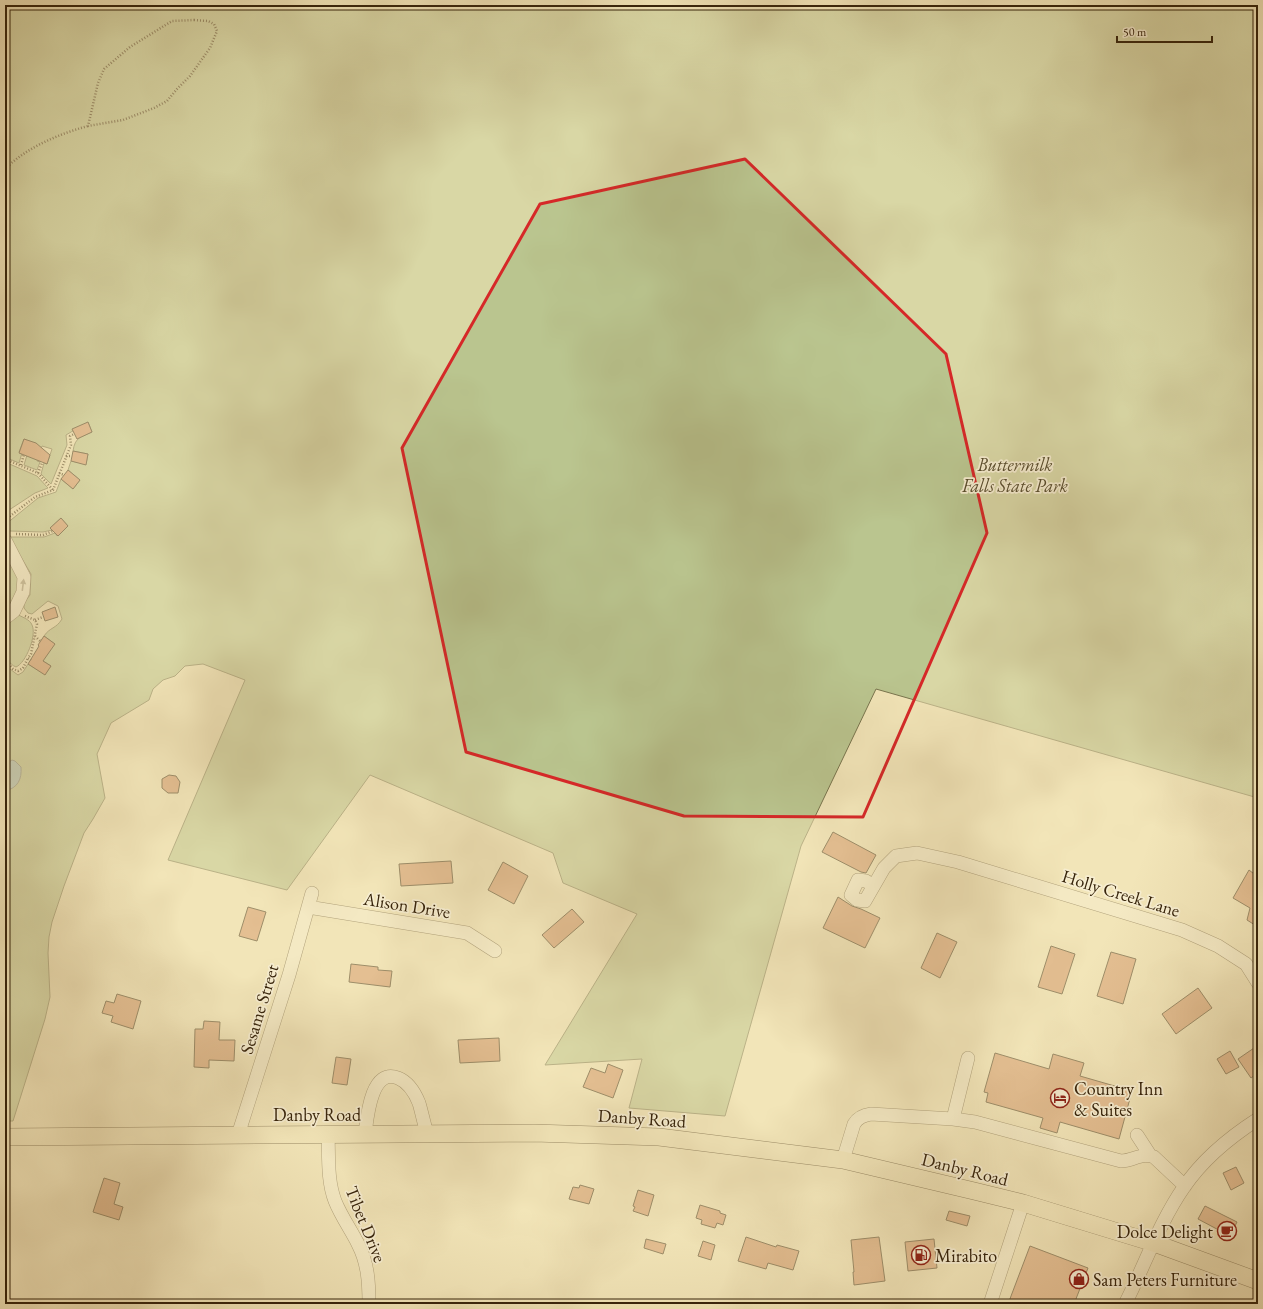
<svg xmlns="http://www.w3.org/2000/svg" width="1263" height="1309" viewBox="0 0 1263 1309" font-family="'EB Garamond',serif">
<rect width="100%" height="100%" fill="#f2e5b8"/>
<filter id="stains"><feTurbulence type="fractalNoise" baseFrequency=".005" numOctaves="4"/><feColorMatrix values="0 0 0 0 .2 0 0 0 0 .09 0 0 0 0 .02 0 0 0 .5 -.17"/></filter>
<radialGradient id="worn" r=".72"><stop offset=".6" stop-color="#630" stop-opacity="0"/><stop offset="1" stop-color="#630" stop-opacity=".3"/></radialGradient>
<!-- green -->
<path fill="#bac58f" stroke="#78744d" d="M5,5h1253v793l-382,-109 -75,157 -76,270 -96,-8 13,-49 -97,6 92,-151 -74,-31 -10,-30 -183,-78 -83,115 -119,-30 77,-180 -42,-16 -18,2 -10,10 -12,4 -10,9 -4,11 -38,23 -14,31 8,44 -12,21 -9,14 -20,53 -12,36 -3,15 -1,16 2,44 -5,22 -32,102h-8v-459l5,7 8,6 5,-3 5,-8 17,10 6,-8 -17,-11 21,-11 -11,-8c6,-9 12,-7 18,-17l-4,-13 -10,-5 -16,13 -4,-1 -4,-5v-5l6,-8 1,-21 -22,-37h35l11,-4 2,3 11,-10 -7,-8 -11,10 2,2 -9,2 -33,-1 -3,-1 -1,-6 32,-26 18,-6 5,-13 12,10 7,-9 -12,-10 3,-9 15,3 2,-10 -15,-3c2,-14 8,-14 19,-19l-4,-10 -22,13 1,10 -16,39 -10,-10 3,-11 3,1 5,-15 -10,-3 -5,15 3,1 -3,8 -13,-5 3,-10 7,-12 -10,-4 -5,13 3,1 -3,10 -14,-6z
M5,462l32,14 11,12 -13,5 -29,19 -1,-1z
M5,549l11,17 3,21 -11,21 -3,3z
M17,614c4,3 13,5 15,11 5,10 -6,38 -16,42 -15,-6 -11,-29 -11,-42z"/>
<!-- water -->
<path fill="#a1bcbb" stroke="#777f75" d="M12,760l3,1 6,6c1,12 -3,21 -16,24v-26z"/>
<!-- building -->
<path fill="#d29164" stroke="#37240b" d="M88,422l4,10 -15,7 -5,-10z
M24,439l12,4 14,12 -3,9 -28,-11z
M73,451l15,3 -2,11 -15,-4z
M68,470l12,10 -7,9 -12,-10z
M61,518l7,8 -10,10 -8,-8z
M55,607l3,10 -13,4 -3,-9z
M44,636l11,8 -12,17 8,5 -6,9 -17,-11 11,-18 -1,-1z
M169,775l7,1 4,6 -2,11h-10l-6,-5v-9z
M833,832l43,23 -10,18 -5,-1 -39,-20z
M451,861l2,22 -52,3 -2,-22z
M503,862l25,14 -14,28 -26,-14z
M1249,870l9,7v50l-11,-7 3,-12 -17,-10z
M838,897l14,9 9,3 19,9 -15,30 -42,-20z
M248,907l18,5 -9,29 -18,-5z
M572,909l12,13 -30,26 -12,-13z
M937,933l20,9 -17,36 -19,-10z
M1051,946l24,8 -13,40 -24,-7z
M1111,952l25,7 -13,45 -26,-8z
M351,964l27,3v3l14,1 -2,16 -41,-5z
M1198,988l14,20 -36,26 -14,-20z
M117,994l24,7 -8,28 -22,-7 2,-6 -11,-3 4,-12 8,2z
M204,1021l16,1 -1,18h16l-1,21 -25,-1v8l-15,-1 1,-38h8z
M499,1038l1,23 -40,2 -2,-23z
M1254,1048l4,6v19l-7,5 -13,-19z
M1230,1051l9,16 -13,7 -9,-15z
M995,1053l54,16 4,-15 31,9 -4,13 52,15 -13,48 -59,-17 -3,11 -17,-5 3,-10 -57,-16 2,-9 -4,-1z
M336,1057l15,2 -4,26 -15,-2z
M608,1064l15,6 -10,28 -30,-11 8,-19 14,5z
M1236,1167l8,16 -13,7 -8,-17z
M104,1178l16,5 -6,21 9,3 -4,13 -26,-8z
M580,1185l14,4 -5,15 -20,-5 4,-12 6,1z
M638,1190l16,5 -6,21 -15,-5 2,-4 -2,-1z
M700,1205l20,6v2l6,2 -3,10 -6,-2 -2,5 -14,-4 1,-4 -6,-2z
M1205,1206l32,16 -7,14 -32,-17z
M949,1211l21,5 -3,10 -21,-6z
M746,1237l30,10 1,-2 22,6 -6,19 -25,-7 -2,6 -28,-8z
M879,1237l6,44 -31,4 -1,-13h1l-3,-32z
M646,1239l20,5 -3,10 -19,-6z
M934,1239l3,29 -29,3 -3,-29z
M703,1241l12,4 -4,15 -13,-4z
M1030,1246l58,22 -14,36h-66z"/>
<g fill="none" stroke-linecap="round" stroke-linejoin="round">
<defs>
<path id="minor" d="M5,540l19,37 -1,15 -9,19 -9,7
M873,886l-7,-5 -8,-1 -7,15 6,5 8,1 19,-33 12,-12 21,-3 41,9 224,68 36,16 28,18 12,19
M308,907l159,26 28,18
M953,1119l15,-61
M328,1134c1,22 -1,46 7,67 6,15 16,29 23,43 10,19 11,39 11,60
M365,1134c2,-16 6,-67 33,-56 10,4 17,15 21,25 3,10 5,21 8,30
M238,1135l51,-160 23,-82
M1137,1135l13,20
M843,1160l11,-36c4,-7 10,-9 17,-10l82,5 22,3 146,39c12,0 21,-9 33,-4l31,29
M990,1304l33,-101
M1125,1304c20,-39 34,-81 59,-117 19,-28 46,-50 74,-68"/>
<path id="major" d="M5,1137l529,-4 125,4 184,23 131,31 49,12 131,40 104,38"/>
</defs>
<!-- minor casing -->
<use href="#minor" stroke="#665436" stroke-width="14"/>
<!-- major casing -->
<use href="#major" stroke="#37240b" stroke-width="18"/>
<!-- path -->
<path stroke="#37240b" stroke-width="2.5" stroke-dasharray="1 2" stroke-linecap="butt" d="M194,20l14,1 6,3 3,7 -7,17 -20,28 -13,13 -10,12 -13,7 -31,12 -35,6 10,-43 6,-14 26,-22 42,-26z
M5,169c22,-22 54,-35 83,-43
M66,456h6
M5,459l33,14 15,17
M21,465l3,-11
M38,473l4,-10
M59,473l5,2
M5,520l30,-23 18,-7 18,-45 -1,-9 4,-2
M16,534l27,1 10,-4
M25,616l10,4 2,4 -6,30 -3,4 3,2
M35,620l8,-3
M35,636l5,5
M5,659l8,10 5,2 5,-3 5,-10"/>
<!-- minor -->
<use href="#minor" stroke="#f7eed1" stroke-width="13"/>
<!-- major -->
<use href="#major" stroke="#f2e5b8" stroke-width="17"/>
</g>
<!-- one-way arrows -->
<defs><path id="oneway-solid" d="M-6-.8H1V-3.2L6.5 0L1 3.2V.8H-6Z"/></defs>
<use fill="#a19378" href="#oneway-solid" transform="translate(23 585) rotate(-83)"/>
<!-- marked area -->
<path d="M0 0H1263V1309H0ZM745,159l201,195 41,179 -124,284 -179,-1 -218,-64 -64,-304 138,-244z" fill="#f2e5b8" fill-opacity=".55" fill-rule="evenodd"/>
<path fill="none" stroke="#d62828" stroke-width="3" stroke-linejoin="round" d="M745,159l201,195 41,179 -124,284 -179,-1 -218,-64 -64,-304 138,-244z"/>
<!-- icons -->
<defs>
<symbol id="hotel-ring" viewBox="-11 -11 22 22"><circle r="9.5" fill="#f7eed1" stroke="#8f2418" stroke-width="1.5"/><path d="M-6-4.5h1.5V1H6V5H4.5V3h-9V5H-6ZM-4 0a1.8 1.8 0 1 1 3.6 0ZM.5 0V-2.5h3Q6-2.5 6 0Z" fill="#8f2418"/></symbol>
<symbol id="cafe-ring" viewBox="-11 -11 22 22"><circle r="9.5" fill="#f7eed1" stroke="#8f2418" stroke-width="1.5"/><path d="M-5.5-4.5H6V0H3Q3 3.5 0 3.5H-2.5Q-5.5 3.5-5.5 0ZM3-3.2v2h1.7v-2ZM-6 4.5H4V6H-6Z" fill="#8f2418"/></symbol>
<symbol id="fuel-ring" viewBox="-11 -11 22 22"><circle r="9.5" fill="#f7eed1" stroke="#8f2418" stroke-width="1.5"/><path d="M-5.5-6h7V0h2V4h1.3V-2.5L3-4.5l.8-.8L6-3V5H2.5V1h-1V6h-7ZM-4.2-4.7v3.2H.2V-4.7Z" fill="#8f2418"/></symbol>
<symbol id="shop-ring" viewBox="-11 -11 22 22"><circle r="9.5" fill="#f7eed1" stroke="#8f2418" stroke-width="1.5"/><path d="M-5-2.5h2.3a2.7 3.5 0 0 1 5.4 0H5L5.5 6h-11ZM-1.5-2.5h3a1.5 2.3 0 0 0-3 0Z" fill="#8f2418"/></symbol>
</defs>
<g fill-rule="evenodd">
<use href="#hotel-ring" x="1049" y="1087" width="22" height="22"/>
<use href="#cafe-ring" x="1216" y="1220" width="22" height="22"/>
<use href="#fuel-ring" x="910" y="1244" width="22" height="22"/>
<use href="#shop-ring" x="1068" y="1268" width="22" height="22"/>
</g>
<g text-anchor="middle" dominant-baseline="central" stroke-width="3.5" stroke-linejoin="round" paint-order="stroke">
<!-- park labels -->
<g font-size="18" font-style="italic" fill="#584c2c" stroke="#f7eed1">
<text x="1015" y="464">Buttermilk<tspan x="1015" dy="21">Falls State Park</tspan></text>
</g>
<!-- street labels -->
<g font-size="18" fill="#37240b" stroke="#f7eed1">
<text transform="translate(1121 893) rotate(17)">Holly Creek Lane</text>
<text transform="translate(407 905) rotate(9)">Alison Drive</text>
<text transform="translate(259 1009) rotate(-73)">Sesame Street</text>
<text x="317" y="1114">Danby Road</text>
<text transform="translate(642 1118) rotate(4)">Danby Road</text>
<text transform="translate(965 1169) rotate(14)">Danby Road</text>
<text transform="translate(366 1224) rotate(68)">Tibet Drive</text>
</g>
<!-- poi labels -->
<g font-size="18" fill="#37240b" stroke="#f7eed1" text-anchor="start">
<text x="1074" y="1088">Country Inn<tspan x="1074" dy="21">&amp; Suites</tspan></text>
<text x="1213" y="1231" text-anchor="end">Dolce Delight</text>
<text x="935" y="1255">Mirabito</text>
<text x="1093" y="1279">Sam Peters Furniture</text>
</g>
</g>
<!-- margin -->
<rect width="1263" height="1309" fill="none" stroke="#f2e5b8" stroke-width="20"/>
<rect x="6" y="6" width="1251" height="1297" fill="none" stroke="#37240b" stroke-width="2"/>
<rect x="10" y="10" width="1243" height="1289" fill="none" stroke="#37240b"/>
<!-- scale -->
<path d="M1117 36v6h95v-6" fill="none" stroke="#37240b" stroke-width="2"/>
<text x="1123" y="36" font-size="12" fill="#37240b" stroke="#f7eed1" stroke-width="3" paint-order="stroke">50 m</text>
<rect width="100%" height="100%" filter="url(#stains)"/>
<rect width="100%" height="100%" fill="url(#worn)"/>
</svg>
